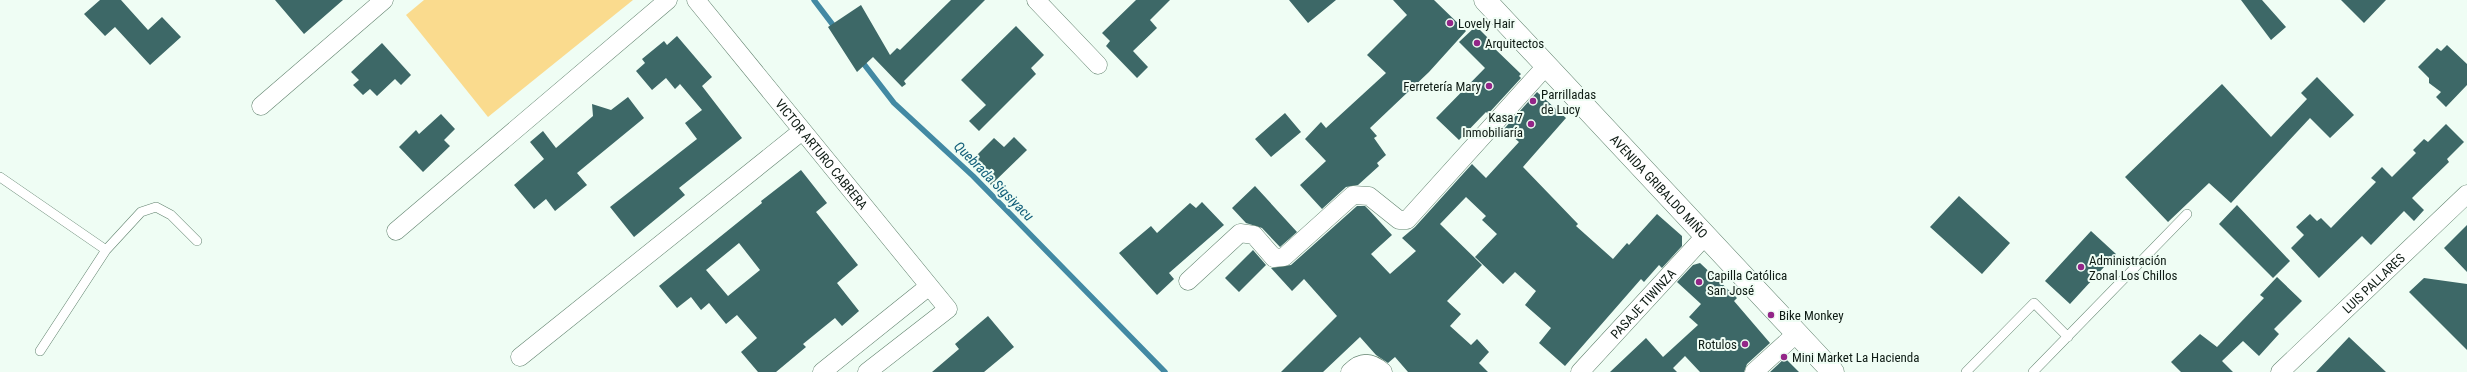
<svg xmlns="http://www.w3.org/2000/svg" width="2467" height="372" viewBox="0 0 2467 372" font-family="'Roboto Condensed',sans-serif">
<rect width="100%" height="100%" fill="#effdf4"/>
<!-- green -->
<path fill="#fadb8e" d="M424,0h209l-145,117 -82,-102z"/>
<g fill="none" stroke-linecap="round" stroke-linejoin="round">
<!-- stream -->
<path stroke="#4289a3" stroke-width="5.5" d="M814,0l22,29
M860,59l34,44 79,73 192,196"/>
</g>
<!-- building -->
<path fill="#3d6867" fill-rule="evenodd" d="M100,0h21l27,30 14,-13 19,20 -31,28 -35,-38 -10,9 -21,-22z
M275,0h68l-39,34z
M951,0h34l-81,81 2,3 -4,3 -29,-30 -16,15 -29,-45 33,-22 29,50 7,-7 3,2z
M1136,0h34l-20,20 7,8 -24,23 15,16 -11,11 -31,-32 4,-5 -8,-8z
M1289,0h47l-28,23z
M1393,0h41l32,31 -37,41 -59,56 7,8 -3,2 12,17 -9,8 2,3 -21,19 -12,2 -24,22 -22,-24 26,-24 -21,-22 16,-17 5,6 60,-55 -19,-18 40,-40z
M2241,0h21l24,27 -15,13z
M2341,0h45l-22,23z
M1016,26l28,29 -13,13 5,6 -57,57 -10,-10 17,-16 -25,-25z
M1476,26l18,18 -2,2 29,28 -2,2 2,2 -33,36 -2,-2 -27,28 -23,-22 49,-50 -26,-26z
M677,36l35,41 -10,9 40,52 -63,50 6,7 -51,42 -24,-30 87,-68 -12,-16 17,-13 -22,-26 -5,5 -9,-11 -14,12 -16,-19 9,-8 -3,-4 22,-18 3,4z
M382,43l29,32 -10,10 -6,-6 -18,17 -7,-7 -7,6 -10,-10 6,-5 -8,-8z
M2447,45l20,19v21l-21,22 -10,-10 5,-5 -12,-9v-5l-11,-11 19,-19 4,3z
M2317,77l37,38 -24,23 -20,-20 -79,85 -22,-20 -41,39 -43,-45 97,-93 49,53 36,-38 -6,-6z
M1537,92l29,26 -43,49 55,57 -2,2 37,33 14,-16 2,2 28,-31 25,22v10l-20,22 -3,-3 -15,17 -3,-3 -76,87 -26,-23 12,-15 -26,-23 11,-14 -21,-19 -12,12 -28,-27 22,-23 -15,-14 4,-4 -20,-19 -26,27 42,41 -35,36 14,13 -11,12 21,19 6,-6 12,13 -10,11 9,9h-80l-13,-15 -7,6 -12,-8 -16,-18 -37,35h-42l56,-56 -33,-37 -12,12 -21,-23 20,-3 66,-59h8l4,4 23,25 -21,19 19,20 26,-23 -14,-13 13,-11 57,-63 14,14 33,-36 -15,-13z
M628,97l16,21 -67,55 10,12 -32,26 -9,-12 -12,10 -20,-24 30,-26 -14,-17 13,-11 13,17 37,-32 -1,-12 19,6z
M1285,113l16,19 -30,25 -16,-18z
M441,114l14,15 -11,11 6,6 -27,26 -24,-25 17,-17 3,4z
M2446,124l18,18 -17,17 2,3 -37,36 12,12 -10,11 -10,-10 -33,34 -9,-9 -43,42 -28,-30 13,-13 -8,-8 14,-13 7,7 4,-3 10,10 45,-46 -5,-4 11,-11 10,10 24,-24 -3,-3 11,-11 4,3z
M1014,137l13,13 -36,35 -22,-22 25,-25 10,9z
M801,170l26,33 -11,9 42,53 -21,18 22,28 -17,15 -7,-8 -32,26 3,3 -30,25h-18l-17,-20 16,-14 -20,-23 -11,9 -17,-21 -8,7 -10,-13 -14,11 -18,-22 103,-83 -1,-2zM739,243l21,27 -32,26 -22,-26z
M1255,186l42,46 -17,15 -18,-19 -16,-5 -14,-15z
M1959,196l51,47 -28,31 -52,-47z
M1202,202l22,23 -55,48 5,6 -17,16 -38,-42 32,-27 6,7 33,-30 6,5z
M2237,205l53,56 -17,17 -54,-54z
M2467,225v47l-23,-24z
M2091,231l25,23 -46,50 -25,-23z
M1253,250l13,15 -27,27 -14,-14z
M1700,263l37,35 -3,3 36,42 -23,21 -3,8h-44l-15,-16 -12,12 4,4h-67l36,-34 17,19 35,-32 -9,-8 12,-13 -24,-22 16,-17z
M2277,277l25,24 -28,28 5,5 -20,22 -16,-15 -21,20 11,11h-52l-10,-10 29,-28 17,13 47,-49 -4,-3z
M2424,278l43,6v66l-58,-58z
M988,316l26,31 -30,25h-52l27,-23 -4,-5z
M2349,337l37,35h-70z
M1785,358l14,14h-29z"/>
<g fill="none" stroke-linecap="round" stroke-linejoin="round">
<defs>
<path id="service" d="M0,177l106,73 -66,101
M106,250l35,-38 15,-5 15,8 26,26
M1966,372l68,-69 34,34
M2033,372l154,-158"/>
<g id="minor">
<path id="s1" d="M696,0l252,309 -81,63"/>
<path d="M1036,0l62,65"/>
<path d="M261,106l123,-106"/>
<path d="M396,231l272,-231"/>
<path d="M1188,281l52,-48 14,2 20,23 10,-1 69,-62 16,1 30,24h8l140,-155"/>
<path d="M520,357l282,-226"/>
<path d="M822,372l106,-85"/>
<path d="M1350,372c11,-11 21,-11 33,0"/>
<path id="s2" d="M1580,372l126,-137"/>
<path d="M1754,372l43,-39"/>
<path id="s3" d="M2280,372l187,-178"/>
</g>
<g id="tertiary">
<path id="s4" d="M1485,0l348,372"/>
</g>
</defs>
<!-- service casing -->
<use href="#service" stroke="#62836f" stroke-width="10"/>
<!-- minor casing -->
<use href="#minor" stroke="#62836f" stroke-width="19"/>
<!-- tertiary casing -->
<use href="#tertiary" stroke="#62836f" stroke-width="23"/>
<!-- service -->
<use href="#service" stroke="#fff" stroke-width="9"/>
<!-- minor -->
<use href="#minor" stroke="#fff" stroke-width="18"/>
<!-- tertiary -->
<use href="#tertiary" stroke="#fff" stroke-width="22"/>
</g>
<!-- markers -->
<g fill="#932688" stroke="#effdf4" stroke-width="1.5">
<circle cx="1450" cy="23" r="4"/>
<circle cx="1477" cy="43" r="4"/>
<circle cx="1489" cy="86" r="4"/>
<circle cx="1533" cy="101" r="4"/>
<circle cx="1531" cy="124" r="4"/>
<circle cx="2081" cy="267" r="4"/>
<circle cx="1699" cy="282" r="4"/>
<circle cx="1771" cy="315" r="4"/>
<circle cx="1745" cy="344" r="4"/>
<circle cx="1784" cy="357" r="4"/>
</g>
<g text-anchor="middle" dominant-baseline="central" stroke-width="4" stroke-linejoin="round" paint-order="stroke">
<!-- poi labels -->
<g font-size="13" fill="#0e1b14" stroke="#effdf4" text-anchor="start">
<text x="1458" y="23">Lovely Hair</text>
<text x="1485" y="43">Arquitectos</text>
<text x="1481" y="86" text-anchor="end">Ferretería Mary</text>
<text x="1541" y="94">Parrilladas<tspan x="1541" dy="15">de Lucy</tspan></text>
<text x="1523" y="117" text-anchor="end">Kasa 7<tspan x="1523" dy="15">Inmobiliaría</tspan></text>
<text x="2089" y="260">Administración<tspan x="2089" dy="15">Zonal Los Chillos</tspan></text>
<text x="1707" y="275">Capilla Católica<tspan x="1707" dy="15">San José</tspan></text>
<text x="1779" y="315">Bike Monkey</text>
<text x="1737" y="344" text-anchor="end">Rotulos</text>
<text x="1792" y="357">Mini Market La Hacienda</text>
</g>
<!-- street labels -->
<g font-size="13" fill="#0e1b14" stroke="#effdf4">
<text stroke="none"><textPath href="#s1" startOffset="199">VICTOR ARTURO CABRERA</textPath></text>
<text stroke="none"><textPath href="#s4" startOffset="255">AVENIDA GRIBALDO MIÑO</textPath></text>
<text stroke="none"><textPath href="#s3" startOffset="129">LUIS PALLARES</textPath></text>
<text stroke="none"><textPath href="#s2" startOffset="93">PASAJE TIWINZA</textPath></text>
</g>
<!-- water labels -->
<g font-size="14" font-style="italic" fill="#115e79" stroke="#effdf4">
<text transform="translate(994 181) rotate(45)">Quebrada Sigsiyacu</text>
</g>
</g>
</svg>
